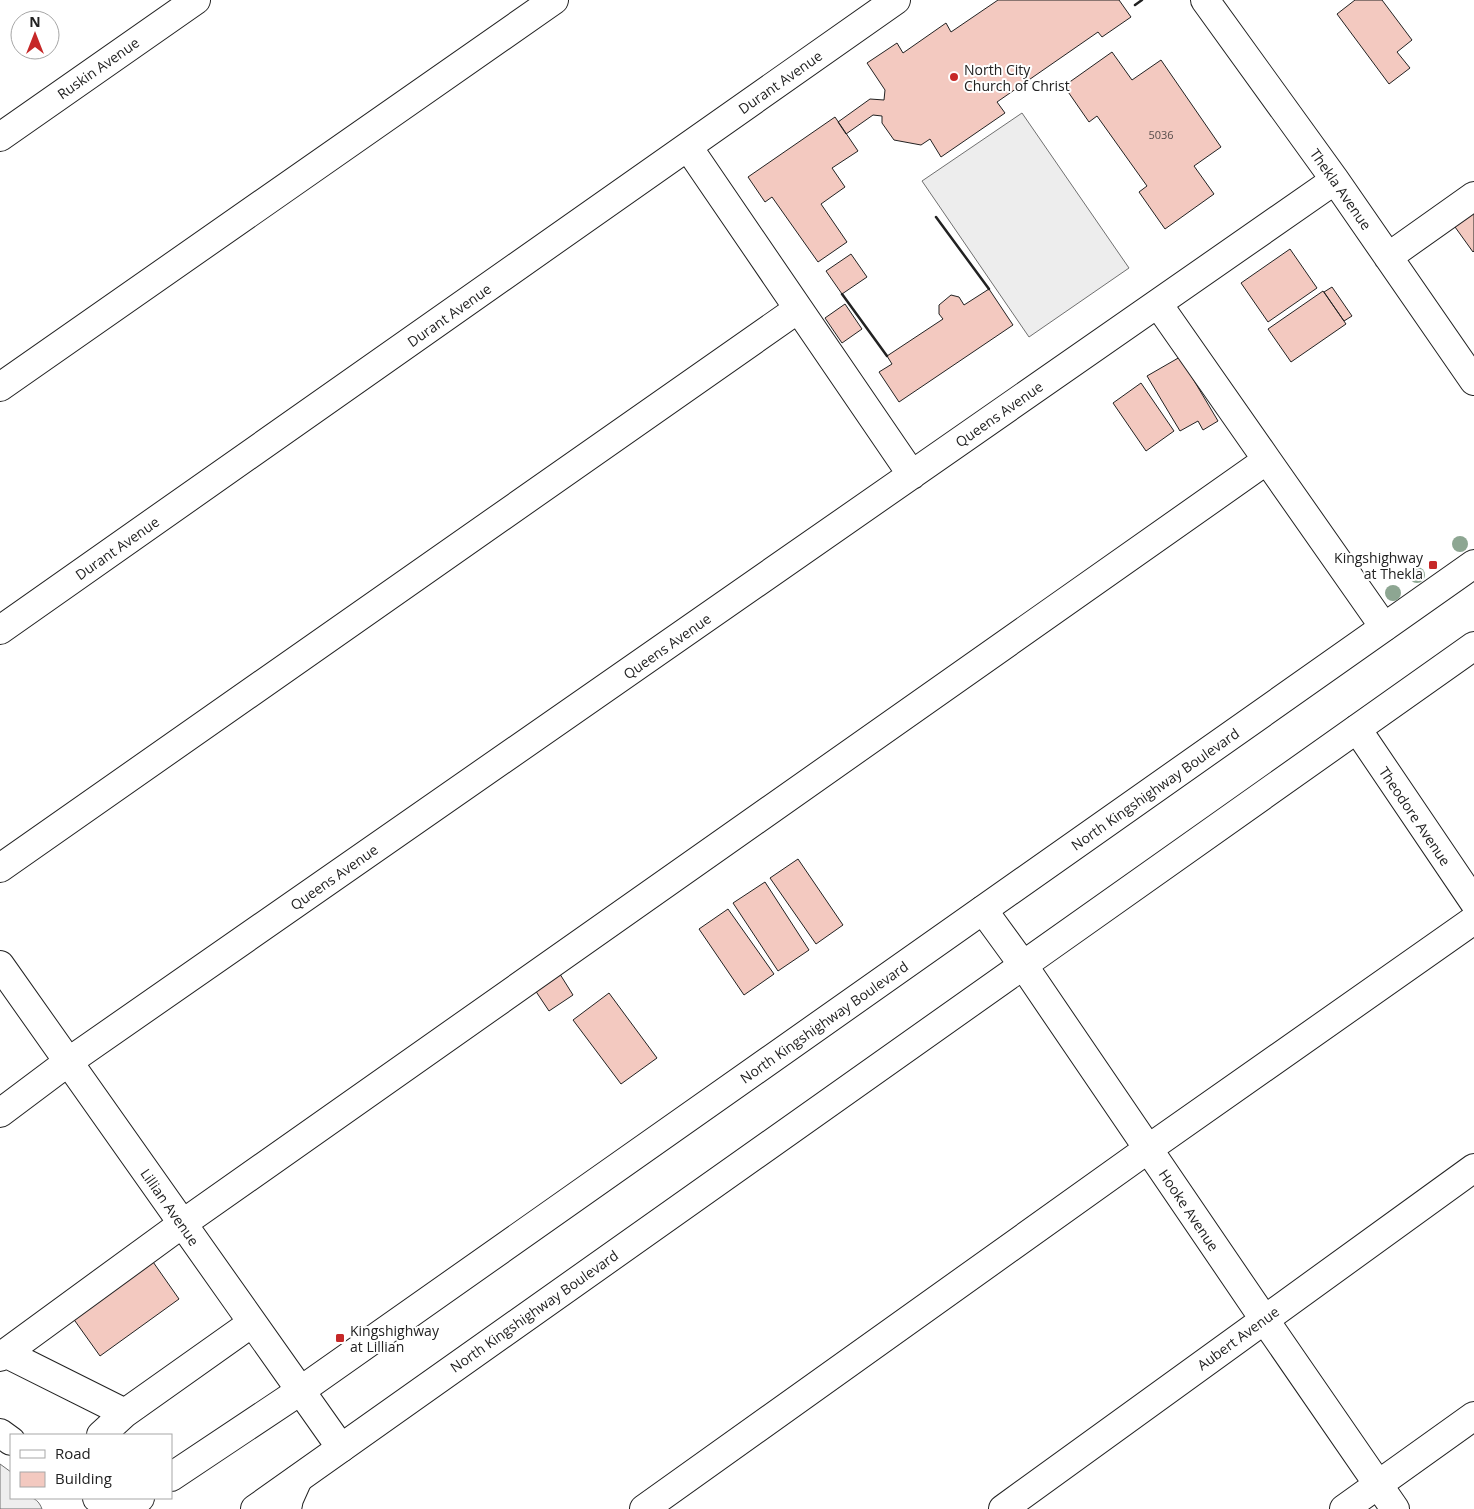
<svg xmlns="http://www.w3.org/2000/svg" width="1474" height="1509" viewBox="0 0 1474 1509" font-family="'Open Sans',sans-serif">
<rect width="100%" height="100%" fill="#fff"/>
<!-- green -->
<path fill="#eee" stroke="#6f6f6f" d="M0,1464l11,8v26c14,0 25,-5 31,11h-42z"/>
<!-- parking -->
<path fill="#ededed" stroke="#6f6f6f" d="M1022,113l107,155 -100,69 -107,-156z"/>
<!-- building -->
<path fill="#f3c9c0" stroke="#222" d="M998,0h121l12,17 -29,20 -4,-5 -101,70 8,11 -64,44 -11,-18 -9,6 -27,-5 -12,-17v-7l-9,-1 -27,19 -8,-12 32,-23 14,1 1,-10 -18,-27 30,-20 6,10 43,-30 5,9z
M1355,0h27l30,40 -15,12 13,16 -21,16 -52,-70z
M1112,52l20,28 29,-20 60,87 -27,19 20,28 -49,35 -26,-37 8,-6 -50,-70 -8,6 -25,-36z
M835,117l23,34 -26,17 13,19 -24,17 26,38 -29,20 -46,-65 -7,5 -17,-25z
M1474,203v48l-1,1 -23,-32z
M1290,249l27,39 -49,34 -27,-39z
M851,254l16,23 -25,17 -16,-23z
M1332,287l20,29 -8,5 -20,-29z
M989,289l24,36 -114,77 -20,-30 13,-8 -5,-8 56,-37 -4,-5v-9l12,-10 8,2 5,8z
M1323,291l23,33 -55,38 -23,-33z
M845,304l17,25 -20,14 -17,-25z
M1180,357l38,64 -15,9 -5,-9 -18,10 -33,-55z
M1141,383l33,48 -28,20 -33,-48z
M798,859l45,66 -27,19 -46,-66z
M765,882l44,68 -31,21 -45,-68z
M728,909l46,65 -30,21 -45,-66z
M558,971l15,24 -24,16 -16,-24z
M609,993l48,65 -36,26 -48,-64z
M151,1259l28,40 -79,57 -30,-42z"/>
<g fill="none" stroke-linecap="round" stroke-linejoin="round">
<defs>
<path id="minor" d="M1205,0l130,180 139,201
M0,137l196,-137
M688,147l224,328
M1388,257l86,-61
M0,387l554,-387
M1267,460l117,167
M0,630l896,-630
M1357,729l117,173
M0,868l798,-559
M983,910l40,55 241,354 131,190
M0,965l341,483
M0,1113l68,-51 1267,-882
M5,1353l120,60
M0,1357l182,-133 1085,-764 -109,-156
M101,1435l24,-22 127,-90
M644,1509l504,-360 326,-229
M1003,1509l471,-341
M1344,1509l130,-93"/>
<path id="major" d="M0,1433l11,8
M171,1477l129,-86 1174,-827
M97,1498l17,11
M124,1509l16,-11
M255,1509l1219,-863"/>
<path id="highway" d="M287,1509l2,-10 9,-20"/>
</defs>
<!-- minor casing -->
<use href="#minor" stroke="#222" stroke-width="30"/>
<!-- major casing -->
<use href="#major" stroke="#222" stroke-width="30"/>
<!-- highway casing -->
<use href="#highway" stroke="#222" stroke-width="30"/>
<!-- minor -->
<use href="#minor" stroke="#fff" stroke-width="28"/>
<!-- major -->
<use href="#major" stroke="#fff" stroke-width="28"/>
<!-- highway -->
<use href="#highway" stroke="#fff" stroke-width="28"/>
<!-- wall -->
<path stroke="#222" stroke-width="2.5" d="M1135,5l7,-5
M936,217l53,72
M842,294l45,62"/>
</g>
<!-- trees -->
<g fill="#8da692">
<circle cx="1460" cy="544" r="8"/>
<circle cx="1417" cy="575" r="8"/>
<circle cx="1393" cy="593" r="8"/>
</g>
<!-- markers -->
<g fill="#c62828" stroke="#fff" stroke-width="2">
<circle cx="954" cy="77" r="5"/>
<rect x="1428" y="560" width="10" height="10" rx="2.5"/>
<rect x="335" y="1333" width="10" height="10" rx="2.5"/>
</g>
<g text-anchor="middle" dominant-baseline="central" stroke-width="4" stroke-linejoin="round" paint-order="stroke">
<!-- number labels -->
<g font-size="11" fill="#564c4a">
<text x="1161" y="134">5036</text>
</g>
<!-- street labels -->
<g font-size="14" fill="#222" stroke="#fff">
<text transform="translate(98 68) rotate(-35)">Ruskin Avenue</text>
<text transform="translate(780 82) rotate(-35)">Durant Avenue</text>
<text transform="translate(1341 189) rotate(55)">Thekla Avenue</text>
<text transform="translate(449 315) rotate(-35)">Durant Avenue</text>
<text transform="translate(999 414) rotate(-35)">Queens Avenue</text>
<text transform="translate(117 548) rotate(-35)">Durant Avenue</text>
<text transform="translate(667 646) rotate(-35)">Queens Avenue</text>
<text transform="translate(1155 789) rotate(-35)">North Kingshighway Boulevard</text>
<text transform="translate(1415 816) rotate(56)">Theodore Avenue</text>
<text transform="translate(334 877) rotate(-35)">Queens Avenue</text>
<text transform="translate(824 1022) rotate(-35)">North Kingshighway Boulevard</text>
<text transform="translate(170 1207) rotate(55)">Lillian Avenue</text>
<text transform="translate(1189 1210) rotate(56)">Hooke Avenue</text>
<text transform="translate(534 1311) rotate(-35)">North Kingshighway Boulevard</text>
<text transform="translate(1238 1338) rotate(-36)">Aubert Avenue</text>
</g>
<!-- poi labels -->
<g font-size="14" fill="#222" stroke="#fff" text-anchor="start">
<text x="964" y="69">North City<tspan x="964" dy="16">Church of Christ</tspan></text>
<text x="1423" y="557" text-anchor="end">Kingshighway<tspan x="1423" dy="16">at Thekla</tspan></text>
<text x="350" y="1330">Kingshighway<tspan x="350" dy="16">at Lillian</tspan></text>
</g>
</g>
<!-- legend -->
<rect x="10" y="1434" width="162" height="65" fill="#ffffff" stroke="#a7a7a7"/>
<rect x="20" y="1450" width="25" height="8" fill="#ffffff" stroke="#a7a7a7"/>
<text x="55" y="1459" font-size="15" fill="#222222">Road</text>
<rect x="20" y="1472" width="25" height="15" fill="#f3c9c0" stroke="#a7a7a7"/>
<text x="55" y="1484" font-size="15" fill="#222222">Building</text>
<!-- north arrow -->
<g transform="translate(35 35)"><circle r="24" fill="#ffffff" stroke="#a7a7a7"/>
<path d="M0-4L9 19L0 12L-9 19Z" fill="#c62828"/>
<text y="-8" font-size="14" font-weight="bold" text-anchor="middle" fill="#222222">N</text>
</g>
</svg>
